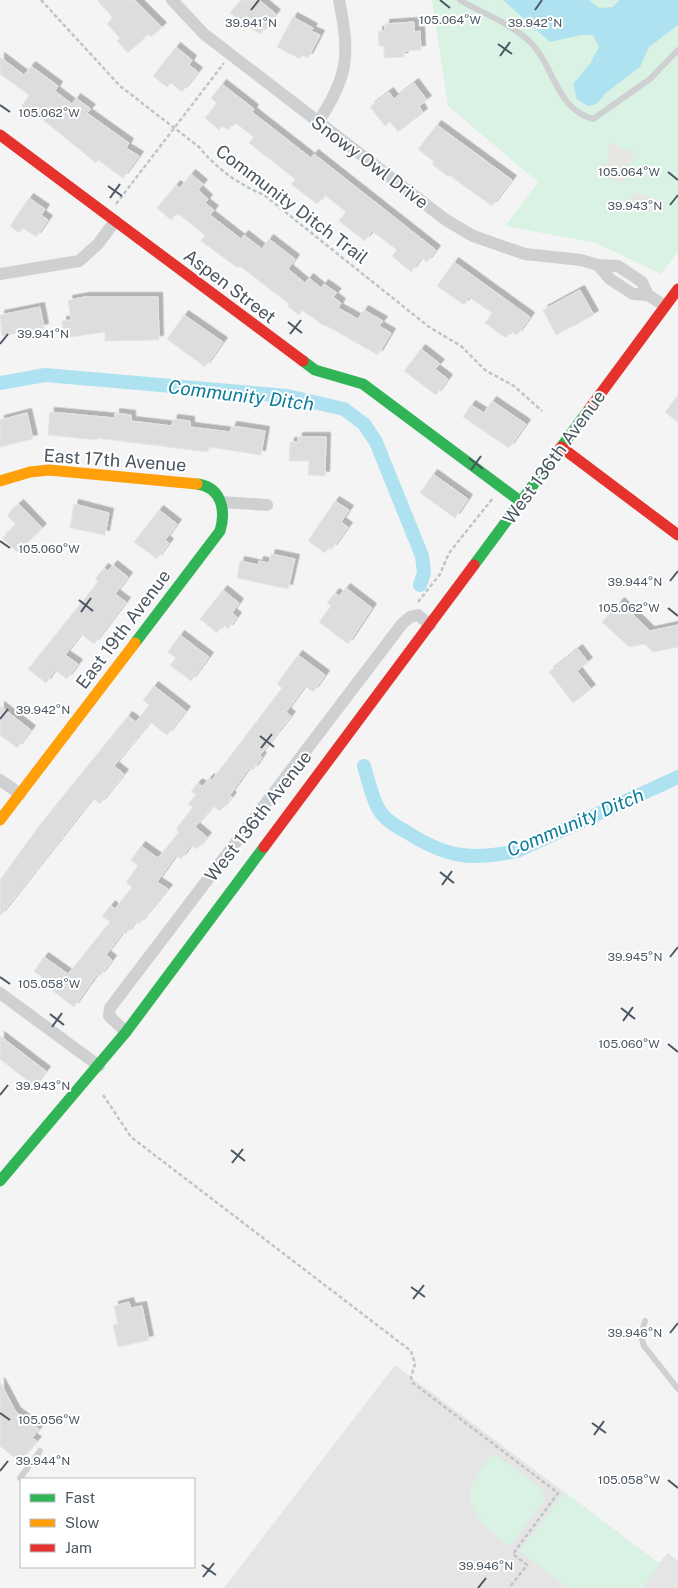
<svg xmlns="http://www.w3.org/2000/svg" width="678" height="1588" viewBox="0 0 678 1588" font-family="'Public Sans',sans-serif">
<defs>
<filter id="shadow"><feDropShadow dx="4.5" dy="-4.5" stdDeviation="0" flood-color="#0004"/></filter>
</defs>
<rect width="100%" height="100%" fill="#f4f4f4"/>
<!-- education -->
<path fill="#e6e5e6" d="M395,1365l264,198 9,-10 10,8v27h-454z"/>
<!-- green -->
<path fill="#d9f2e3" d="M432,0h246v252l-17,22 -65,-31 -91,-17 33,-44 -90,-76z
M493,1453l50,37 1,11 -35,46c-17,-15 -48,-37 -36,-64 4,-11 14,-21 20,-30z
M565,1492l95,72 -18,24h-74l-48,-37z"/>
<!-- sand -->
<path fill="#e7e6e1" d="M614,143l9,7 10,1v8l-8,8 1,12 -6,4 -8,-5 -13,-4v-6l10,-8 -1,-14z
M637,193l8,2 10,5 3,5 -1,4 -5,2 -24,-13z"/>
<!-- water -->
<path fill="#aee2f0" d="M503,0h86l10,8 14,-1 6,-7h59v25l-29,22 -9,20 -33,25 -11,12 -8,2 -11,-7 -4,-15 17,-20 9,-17 -6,-12h-12l-31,7z"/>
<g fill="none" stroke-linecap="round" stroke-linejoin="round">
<!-- canal -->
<path stroke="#aee2f0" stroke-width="14" d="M0,383l45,-8 242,21 57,13 20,15 12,18 46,114 2,17 -4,12
M364,766c4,13 7,28 13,40 5,12 17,19 28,25 40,26 65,30 112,20l161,-74"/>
</g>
<!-- building -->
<path fill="#ddddde" stroke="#e5e6e7" filter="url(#shadow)" d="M97,0h38l27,27 -11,10 -3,-3 -20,19 -11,-12 3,-3 -13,-14 6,-6z
M241,0h18l17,14 -16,20 -30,-21z
M293,17l20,11 -2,3 9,4 -12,23 -6,-3 -2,4 -23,-12z
M414,22v10l6,-1 1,19 -17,1v6l-20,1v-12h-5l-1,-15h7v-7z
M176,47l16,13 -3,5 9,7 -16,20 -11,-9 -4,4 -14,-11z
M0,57l24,18 7,-9 27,20 -3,5 17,13 4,-6 15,11 -4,4 42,30 -3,5 13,8 -16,22 -25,-18 -2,3 -59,-48 -1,3 -15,-11 8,-12 -29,-21z
M414,83l13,17 -8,6 4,7 -25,19 -8,-10 -5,4 -15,-19 19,-15 5,7z
M222,84l32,25 -2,3 59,46 3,-4 122,96 -9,12 -6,-4 -10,14 -19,-16 5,-6 -25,-19 -7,10 -26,-20 7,-9 -21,-17 -8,9 -26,-20 4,-5 -46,-36 5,-6 -20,-15 -6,8 -6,-4 -3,4 -14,-12 12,-15 -6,-5z
M437,125l75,55 -20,26 -43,-31 -1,2 -16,-13 2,-2 -16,-13z
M191,174l12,10 -5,6 10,9 -3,4 9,7 -4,5 31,24 3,-4 18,14 7,-10 26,20 -7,10 17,14 4,-5 12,10 3,-4 13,9 -4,4 8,6 -3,5 20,11 6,-9 19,11 -4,5 12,7 -13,22 -53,-30 -1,1 -22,-16 -3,5 -12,-9 2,-2 -49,-38 -2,2 -37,-27 4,-6 -28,-22 -6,7 -14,-12 19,-23 4,3z
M29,198l16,11 -4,6 7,5 -12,17 -13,-9 -4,5 -9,-7z
M454,262l76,55 -13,18 -6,-4 -5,7 -6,-4 -15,-11 7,-10 -23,-16 -5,8 -27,-19z
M580,290l14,25 -38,20 -13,-25z
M85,297h73l1,43 -54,1v-9l-41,6 -2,-17 9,-1 -3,-20z
M40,307l4,21 -42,8 -2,-21z
M184,315l39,27 -18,25 -38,-28z
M421,349l19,15 -5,5 13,10 -12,16 -32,-24z
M678,395v27l-13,-10z
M492,401l34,23 -17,24 -46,-31 8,-12 13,8z
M50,412l65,6v-5l16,2v6l41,5 1,-7 17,2v6l40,5 2,-6 33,5 -4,24 -52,-8 -1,5 -111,-14v2l-49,-5z
M27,413l6,26 -33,8v-27z
M298,437h28l-1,39 -17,-1 1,-14h-20l1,-19h8z
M433,474l35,25 -13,19 -35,-25z
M335,501l14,9 -8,12 7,5 -16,22 -3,-2 -4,6 -17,-12z
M19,504l23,24 -25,24 -15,-14 14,-13 -9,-10z
M74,504l35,9 -4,22 -35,-7z
M159,510l18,14 -12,16 4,3 -12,16 -23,-17z
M271,554l24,5 -7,30 -51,-11 3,-17 18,4 1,-4 10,2z
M113,565l15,12 -13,17 11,8 -32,42 -13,-10 -16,21 13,9 -11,15 -12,-9 -9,13 -18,-14 70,-87 -3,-3 9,-11 4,3z
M346,588l26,20 -24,36 -29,-22 12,-16 -4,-3 8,-10 4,3z
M223,590l16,13 -7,10 5,4 -9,12 -5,-4 -6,8 -17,-14z
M620,602l30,29 28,-6v22l-25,5 -8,-8 -16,3 -27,-25z
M180,635l29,22 -18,24 -21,-16 6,-7 -8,-6z
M578,649l10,13 -11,9 14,18 -18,14 -24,-31z
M298,655l27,20 -12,17 -8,-6 -19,26 5,4 -31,39 2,2 -9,13 -4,-2 -19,27 2,2 -12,14 -7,-5 -18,21 12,10 -10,12 -6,-4 -10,14 -5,-4 -19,27 11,7 -29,35 -3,-3 -10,13 -3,-2 -17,23 6,5 -12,16 -3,-2 -23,33 -29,-22 3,-3 -14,-11 10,-14 24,17 42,-52 -8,-6 9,-11 4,4 17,-22 -6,-5 12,-16 -7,-6 10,-14 17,12 21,-26 -3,-3 17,-22 -5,-3 8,-9 -5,-4 7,-8 4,3 8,-8 2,2 70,-92 -5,-4z
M154,686l32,25 -19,24 -17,-13 -36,44 10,8 -24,30 -7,-6 -93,118v-36l39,-54 89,-110 8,6 13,-17 -6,-5z
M0,706l31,24 -14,18 -17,-13z
M0,1036l46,35 -12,15 -34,-27z
M129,1302l2,6 11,-2 7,34 -31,7 -5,-22 5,-1 -4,-18z
M0,1382l16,30 23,17 -7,9 5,3 -18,20 -19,-15z"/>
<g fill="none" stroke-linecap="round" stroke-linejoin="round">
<!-- path -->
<path stroke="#bcc7c4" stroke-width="2.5" stroke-dasharray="4 2.5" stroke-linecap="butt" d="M41,0l79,86 79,61c18,22 39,37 65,48l165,132 32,19 24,24 29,16 28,25
M116,204l108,-141
M418,602l22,-28 9,-21 44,-55
M103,1095l28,42 280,214 4,13 -4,13 2,6 145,110 -45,61 14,11 -18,23"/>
<!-- lane -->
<path stroke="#ced0d2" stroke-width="6" d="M460,0c23,14 49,22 69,41 25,23 27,69 64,78l57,-40 28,-29
M645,1321l-4,14 3,11 34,43
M20,1478l20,-27"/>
<!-- street -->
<path stroke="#ced0d2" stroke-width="12" d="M172,0l32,34 242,186 27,16 52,18 56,6 17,5 20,1 24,16 6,13
M318,122c31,-46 32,-68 21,-122
M598,265l12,14 23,15 15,1 17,11
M0,274l79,-13 19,-17 17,-23
M222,502l45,3
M0,780l20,14
M0,993l99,73
M126,1032l-17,-16 1,-8 292,-384 8,-7 8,-2 12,10"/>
<!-- fast -->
<path stroke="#30b455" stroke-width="11" d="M303,361l12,9 48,14 157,117
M474,565l116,-157
M135,643l85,-112c6,-20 2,-44 -23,-47
M0,1181l126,-149 138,-185"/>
<!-- slow -->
<path stroke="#ff9f0a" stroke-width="11" d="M0,481l30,-9 19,-2 148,14
M0,820l135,-177"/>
<!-- jam -->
<path stroke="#e5322d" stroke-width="11" d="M0,135l303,226
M590,408l88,-119
M561,447l117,88
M264,847l210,-282"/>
</g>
<!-- ticks -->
<path fill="none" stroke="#4a5661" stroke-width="2" d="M440,0l10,8M251,10l8,-10M535,10l7,-10M498,44l14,10M500,56l10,-14M0,105l10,7M668,172l10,8M108,186l14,10M110,198l10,-14M670,205l8,-10M288,322l14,11M290,334l11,-14M0,344l8,-10M469,458l14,11M471,470l10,-14M0,541l10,7M670,581l8,-10M79,600l14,11M668,608l10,8M81,612l10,-14M0,719l8,-10M260,736l14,11M261,748l11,-14M440,872l14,11M442,885l10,-14M670,957l8,-10M0,977l10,7M621,1008l14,11M50,1014l14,11M623,1021l10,-14M52,1027l10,-14M668,1044l10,8M0,1095l8,-10M231,1150l14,11M232,1163l11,-14M411,1287l14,10M413,1299l11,-14M670,1333l8,-10M0,1413l10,7M592,1423l14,10M594,1435l10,-14M0,1471l8,-10M668,1480l10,8M202,1565l14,10M203,1577l11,-14M478,1588l8,-10"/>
<g text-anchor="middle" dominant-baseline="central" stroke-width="4" stroke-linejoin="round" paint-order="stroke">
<!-- street labels -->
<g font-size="18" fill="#4a5661" stroke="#fff">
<text transform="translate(370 162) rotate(37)">Snowy Owl Drive</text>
<text transform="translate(292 204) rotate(37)">Community Ditch Trail</text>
<text transform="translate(230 286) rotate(37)">Aspen Street</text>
<text transform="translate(554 457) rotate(-54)">West 136th Avenue</text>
<text transform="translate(115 460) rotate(4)">East 17th Avenue</text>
<text transform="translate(123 629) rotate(-53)">East 19th Avenue</text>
<text transform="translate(258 816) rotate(-52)">West 136th Avenue</text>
</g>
<!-- water labels -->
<g font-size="19" font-style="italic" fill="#0c7c9b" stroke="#fff">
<text transform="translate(241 395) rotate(7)">Community Ditch</text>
<text transform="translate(575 822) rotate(-23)">Community Ditch</text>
</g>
</g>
<g font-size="12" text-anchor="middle" fill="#4a5661" stroke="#fff" stroke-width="4" stroke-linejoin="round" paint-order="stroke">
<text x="450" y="24">105.064°W</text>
<text x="251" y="27">39.941°N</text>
<text x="535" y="27">39.942°N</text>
<text x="49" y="117">105.062°W</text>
<text x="629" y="176">105.064°W</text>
<text x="635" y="210">39.943°N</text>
<text x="43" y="338">39.941°N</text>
<text x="49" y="553">105.060°W</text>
<text x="635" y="586">39.944°N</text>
<text x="629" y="612">105.062°W</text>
<text x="43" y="714">39.942°N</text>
<text x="635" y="961">39.945°N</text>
<text x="49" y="988">105.058°W</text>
<text x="629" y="1048">105.060°W</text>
<text x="43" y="1090">39.943°N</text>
<text x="635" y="1337">39.946°N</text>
<text x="49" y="1424">105.056°W</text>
<text x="43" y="1465">39.944°N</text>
<text x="629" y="1484">105.058°W</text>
<text x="486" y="1570">39.946°N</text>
</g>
<!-- legend -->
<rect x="20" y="1478" width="175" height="90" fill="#ffffff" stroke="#b7bbc0"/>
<rect x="30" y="1494" width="25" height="8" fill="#30b455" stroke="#b7bbc0"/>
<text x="65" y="1503" font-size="15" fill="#4a5661">Fast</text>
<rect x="30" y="1519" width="25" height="8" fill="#ff9f0a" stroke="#b7bbc0"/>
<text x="65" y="1528" font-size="15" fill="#4a5661">Slow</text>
<rect x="30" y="1544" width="25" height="8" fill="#e5322d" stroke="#b7bbc0"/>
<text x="65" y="1553" font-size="15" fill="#4a5661">Jam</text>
</svg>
